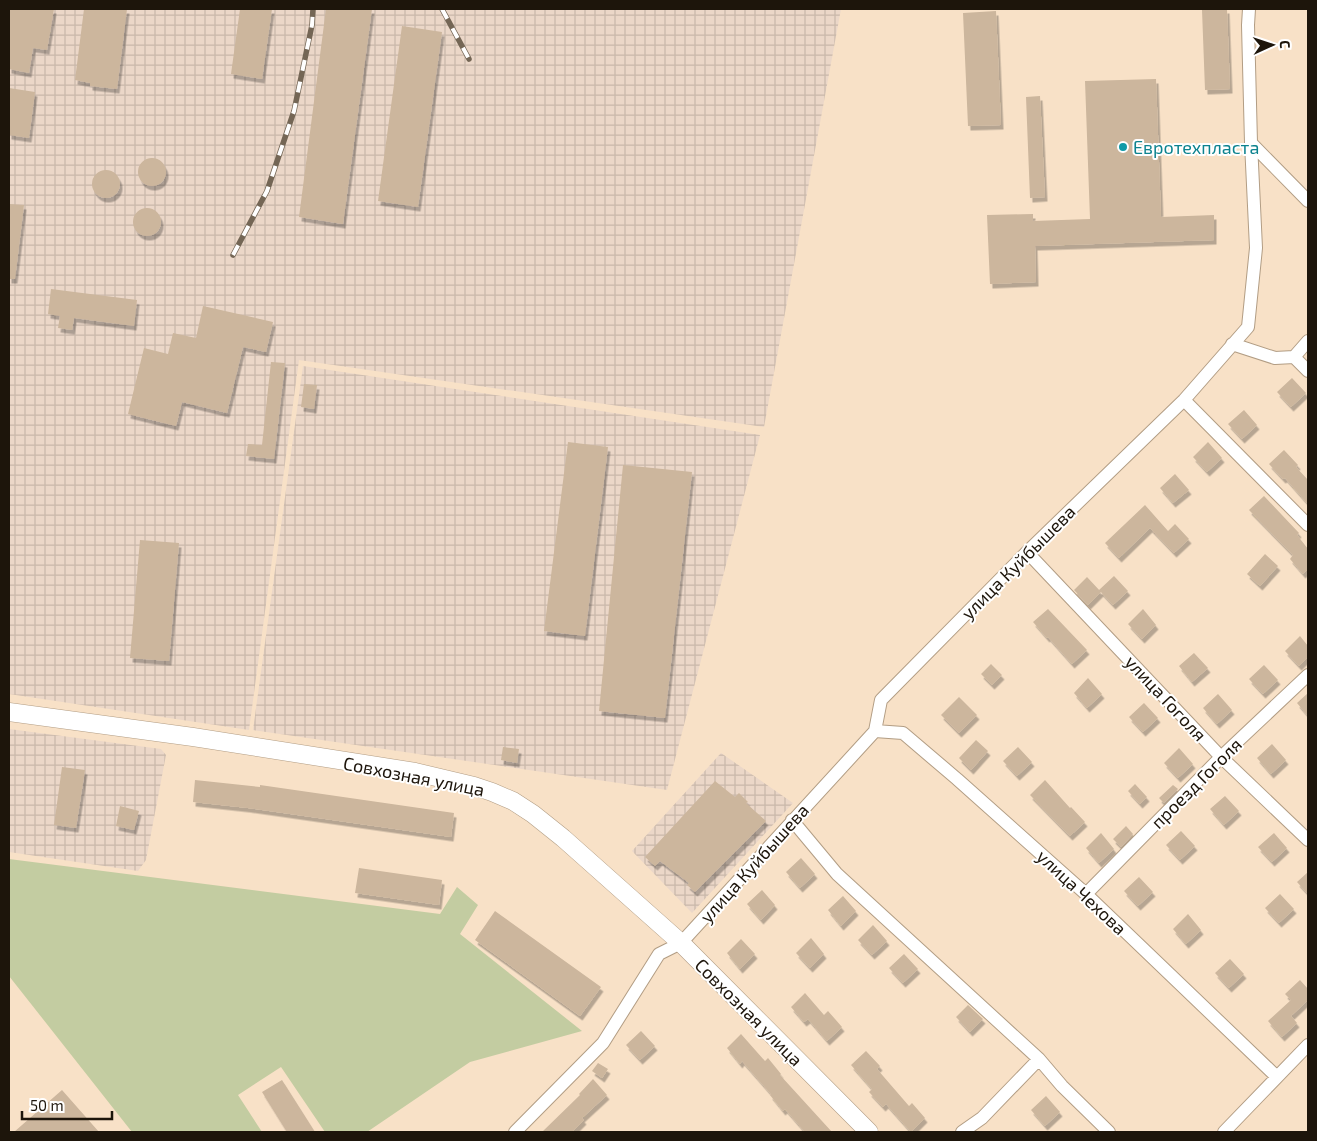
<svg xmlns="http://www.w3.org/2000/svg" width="1317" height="1141" viewBox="0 0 1317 1141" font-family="'Exo 2',sans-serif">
<defs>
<pattern id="industrial-grid" width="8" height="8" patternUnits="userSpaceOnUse" patternTransform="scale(1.25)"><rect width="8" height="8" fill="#ebd7c8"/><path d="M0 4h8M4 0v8" fill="none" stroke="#c9b8aa"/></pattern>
<filter id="shadow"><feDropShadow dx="2.5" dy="4.5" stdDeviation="0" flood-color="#0004"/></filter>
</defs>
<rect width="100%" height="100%" fill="#f8e1c7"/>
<!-- industrial -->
<path fill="url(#industrial-grid)" d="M9,9h832l-77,418 -465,-67 -50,370 -240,-36z
M303,366l457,69 -93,355 -414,-60z
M9,729l152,20 5,6 -20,105 -8,11 -129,-19z
M721,753l72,50 -101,110 -60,-62z"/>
<!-- green -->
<path fill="#c3cca1" d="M9,859l431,55 17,-27 21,18 -18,29 122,97 -112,31 -103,70h-42l-44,-65 -43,28 24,37h-130l-123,-156z"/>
<!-- building -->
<path fill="#ccb69d" filter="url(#shadow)" d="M9,9h45l-7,41 -14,-2 -4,25 -20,-4z
M84,9h43l-10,80 -27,-3v-3l-15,-3z
M240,9h32l-10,70 -31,-5z
M326,9h46l-29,215 -44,-7z
M1227,9l3,80 -25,1 -3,-80z
M996,11l5,114 -33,1 -5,-113z
M402,26l40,6 -24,175 -40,-6z
M1156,79l5,138 53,-2v25l-179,6 1,36 -46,2 -3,-69 46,-1v7l57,-2 -5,-138z
M9,88l26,4 -6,46 -20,-3z
M1040,96l5,101 -15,1 -4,-101z
M138 172a14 14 0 1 1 28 0a14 14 0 1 1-28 0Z
M92 184a14 14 0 1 1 28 0a14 14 0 1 1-28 0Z
M9,204l15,1 -9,74h-6z
M133 222a14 14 0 1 1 28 0a14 14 0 1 1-28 0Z
M51,289l86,11 -3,26 -60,-8 -2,12 -14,-2 2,-12 -12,-2z
M203,306l70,16 -7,30 -23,-5 -16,66 -45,-11 -6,24 -48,-12 16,-66 24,6 5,-21 23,5z
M271,362l14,1 -11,96 -28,-3 2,-12 14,1z
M1292,378l14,15 -15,14 -14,-15z
M304,384l13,1 -3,24 -13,-2z
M1244,410l13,15 -15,14 -14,-15z
M568,442l40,5 -23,189 -41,-5z
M1208,442l14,16 -15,14 -14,-15z
M1284,450l14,15 -2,2 12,13v24l-23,-26 -2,1 -14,-15z
M623,465l69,7 -27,246 -66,-7z
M1175,474l14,16 -16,13 -13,-15z
M1264,496l35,37 -2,2 11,14v20l-5,5 -13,-15 3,-4 -44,-45z
M1145,505l23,26 7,-7 14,15 -15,14 -24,-25 -31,30 -14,-15z
M140,540l39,3 -10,118 -39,-3z
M1265,554l13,12 -18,20 -13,-12z
M1114,576l14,15 -15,14 -14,-15z
M1087,577l14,15 -13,13 -14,-15z
M1048,609l39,41 -15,14 -24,-27 -1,1 -14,-16z
M1143,609l13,16 -14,14 -14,-15z
M1300,636l8,10v11l-9,9 -14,-15z
M1194,653l14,15 -16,14 -13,-16z
M991,664l11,11 -10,10 -11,-11z
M1264,665l14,15 -15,14 -14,-15z
M1088,678l14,16 -15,14 -13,-15z
M1308,693v23l-11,-13z
M1218,694l14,16 -15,14 -14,-16z
M959,697l18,18 -18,18 -18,-18z
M1144,703l14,15 -15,14 -14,-15z
M976,740l12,11 -17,19 -12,-12z
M1272,744l14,16 -15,14 -14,-16z
M503,747l16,2 -2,14 -16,-3z
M1018,747l14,15 -15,14 -14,-15z
M1179,748l14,16 -15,14 -14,-15z
M62,767l23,3 -9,58 -22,-3z
M195,780l65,7v-2l194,28 -3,24 -203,-29 -55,-6z
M1045,780l25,28 1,-1 14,15 -15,14 -40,-41z
M715,781l20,16 4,-4 9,9 -2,1 20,18 -71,71 -8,-7 2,-2 -29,-22 -5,5 -10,-9z
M1135,784l12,13 -7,7 -12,-13z
M1173,785l5,4 -14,14 -5,-5z
M1225,796l14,15 -15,14 -14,-16z
M120,806l19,5 -5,19 -18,-4z
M1126,826l7,8 -12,13 -8,-8z
M1181,831l14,15 -15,14 -14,-15z
M1101,833l13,16 -15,14 -13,-15z
M1274,833l13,15 -15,14 -14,-15z
M801,858l14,16 -15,14 -14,-16z
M359,868l83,12 -3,25 -84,-12z
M1308,872v22l-11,-12z
M1139,877l14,15 -15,14 -14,-15z
M762,890l13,15 -14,15 -14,-16z
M1280,894l14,15 -15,14 -14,-15z
M843,896l13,15 -15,15 -13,-16z
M495,911l106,76 -21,29 -105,-76z
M1188,914l13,16 -15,14 -13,-15z
M873,925l14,16 -15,14 -14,-15z
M811,938l13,16 -14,14 -14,-15z
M741,939l14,15 -15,15 -13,-16z
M904,954l14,15 -15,14 -14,-15z
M1230,959l14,15 -15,14 -14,-15z
M1300,980l8,9v11l-17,16 6,7 -15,14 -14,-16 23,-21 -6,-6z
M805,993l19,22 4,-4 14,16 -15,14 -19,-22 -4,3 -13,-15z
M968,1005l15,14 -13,13 -14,-15z
M641,1031l14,15 -15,14 -14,-15z
M741,1034l24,27 3,-3 13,16 -1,1 52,57h-27l-20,-23 -2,2 -13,-16 1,-1 -29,-33 -2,3 -13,-16z
M866,1051l14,15 -3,3 32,37 3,-3 13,15 -14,14 -25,-28 -3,3 -14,-15 3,-3 -21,-24z
M598,1063l10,6 -6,9 -10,-7z
M593,1079l14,16 -25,23 2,2 -12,12h-30l38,-37 -1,-1z
M282,1080l33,52h-28l-25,-40z
M62,1090l37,42h-85z
M1046,1096l14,16 -15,14 -14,-16z"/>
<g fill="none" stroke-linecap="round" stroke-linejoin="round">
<defs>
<path id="street" d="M1249,9l-1,16 3,118 57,58
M1232,344l43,14 19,-1 14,14
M1294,357l14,-16
M1184,400l124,125
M1027,552l194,205 87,83
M875,731l28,2 54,46 129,115 191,183
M792,820l45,54 202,185 23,27 47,46
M1086,894l135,-137 87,-82
M515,1132l88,-89 56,-89 22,-11 194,-212 6,-31 146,-148 157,-152 64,-73 8,-79 -5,-105
M962,1132l20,-14 57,-59
M1224,1132l84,-87"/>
<path id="secondary" d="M9,712l184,25 222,35 59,14 18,6 21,9 20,13 30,24 118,105 188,189"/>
</defs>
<!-- street casing -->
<use href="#street" stroke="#b29d84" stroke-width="14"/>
<!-- secondary casing -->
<use href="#secondary" stroke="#b29d84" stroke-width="19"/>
<!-- street -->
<use href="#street" stroke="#fff" stroke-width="12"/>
<!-- secondary -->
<use href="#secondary" stroke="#fff" stroke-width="18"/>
<defs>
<path id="rail" d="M442,9l27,50
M233,255l34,-64 27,-80 18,-86 1,-16"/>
</defs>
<!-- rail casing -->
<use href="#rail" stroke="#746655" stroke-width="5.5"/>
<!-- rail -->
<use href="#rail" stroke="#fff" stroke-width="4" stroke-dasharray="11" stroke-linecap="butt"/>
</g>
<!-- markers -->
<circle fill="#0f9aa8" stroke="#fff" stroke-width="2" cx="1123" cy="147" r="5"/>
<g text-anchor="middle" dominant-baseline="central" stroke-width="4" stroke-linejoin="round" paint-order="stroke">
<!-- culture labels -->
<g font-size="18" fill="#0d838f" stroke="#fff" text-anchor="start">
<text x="1133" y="147">Евротехпласта</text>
</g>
<!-- street labels -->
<g font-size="18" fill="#1d150b" stroke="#fff">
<text transform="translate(1018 562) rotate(-45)">улица Куйбышева</text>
<text transform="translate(1166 698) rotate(47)">улица Гоголя</text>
<text transform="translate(414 776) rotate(11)">Совхозная улица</text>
<text transform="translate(1196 783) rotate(-45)">проезд Гоголя</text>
<text transform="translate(754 863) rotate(-48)">улица Куйбышева</text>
<text transform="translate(1082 892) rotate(43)">улица Чехова</text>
<text transform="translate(749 1012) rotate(45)">Совхозная улица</text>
</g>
</g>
<!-- border -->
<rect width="1317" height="1141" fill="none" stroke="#1d150b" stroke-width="20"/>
<!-- north arrow -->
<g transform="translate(1272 45) rotate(87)" stroke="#ffffff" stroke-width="4" paint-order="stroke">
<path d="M0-4L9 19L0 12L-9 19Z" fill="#1d150b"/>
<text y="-8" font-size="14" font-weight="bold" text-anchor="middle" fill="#1d150b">С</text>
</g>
<!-- scale -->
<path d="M22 1111v8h90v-8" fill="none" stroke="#1d150b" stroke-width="2.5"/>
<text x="30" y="1111" font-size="15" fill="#1d150b" stroke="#ffffff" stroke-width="4" paint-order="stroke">50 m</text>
</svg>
